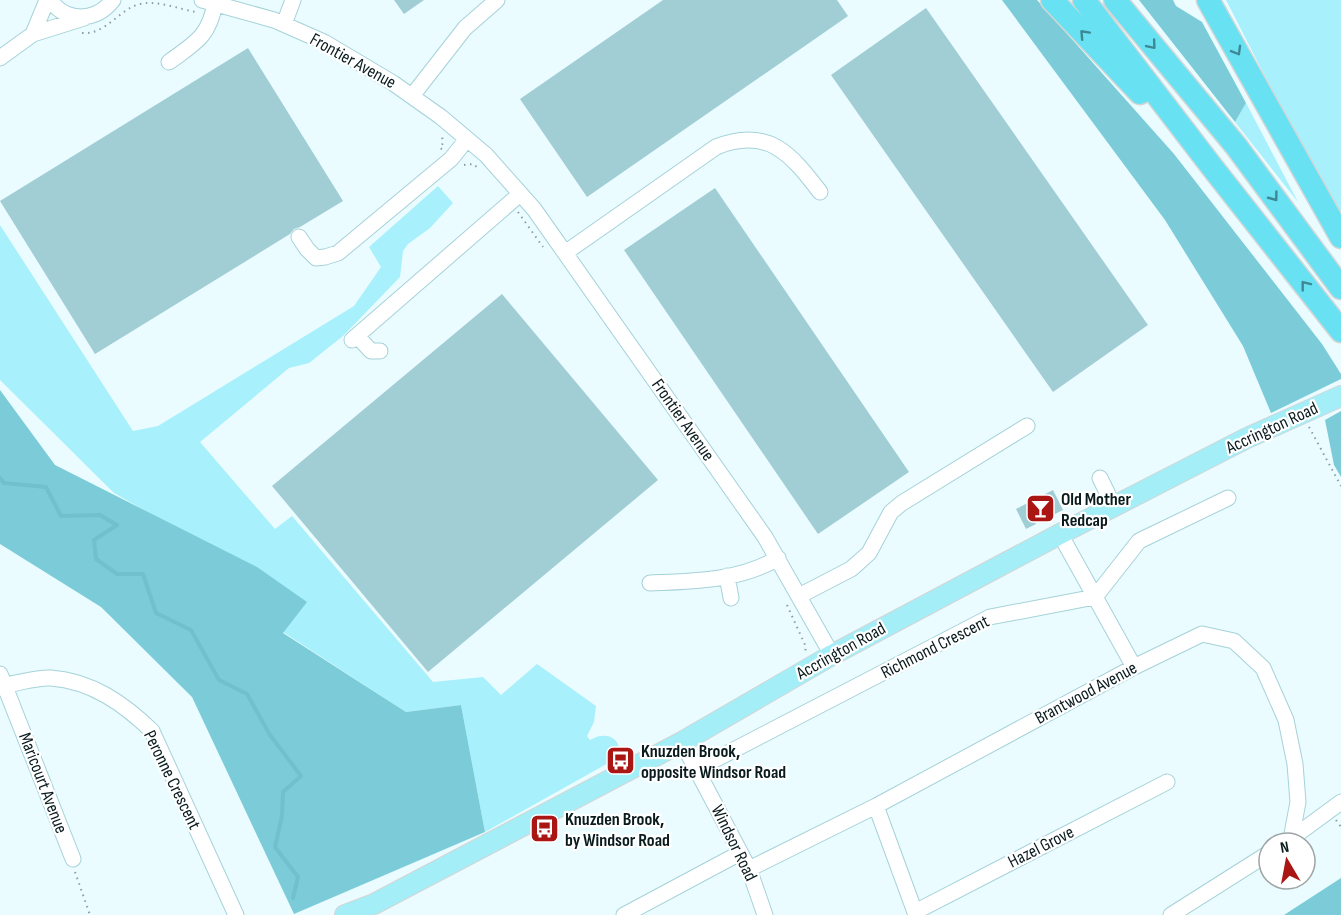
<svg xmlns="http://www.w3.org/2000/svg" width="1341" height="915" viewBox="0 0 1341 915" font-family="'Sofia Sans Condensed',sans-serif">
<rect width="100%" height="100%" fill="#eafcff"/>
<!-- green -->
<path fill="#a8f0fb" d="M1226,0h115v215l-43,-74z
M1246,103l52,99 -63,-80z
M438,186l15,17 -23,25 -22,16 -5,7 -3,26 -57,59 -34,27 -20,5 -89,74 75,87 17,-13 141,166 50,-5 18,18 36,-31 59,42 -2,16 -7,14 3,4c16,-10 33,-2 29,17l-134,75 -24,-127 -55,7 -123,-80 23,-30 -192,-109 -114,-113v-155l133,206 25,-5 196,-120 27,-39 -12,-20z"/>
<!-- forest -->
<path fill="#7bccd8" d="M1002,0h35l137,154 148,190 19,30v5l-70,34 -28,-67 -78,-126z
M1139,0h34l3,6 26,16 44,81 -11,19z
M0,390l55,75 202,102 50,35 -24,31 123,79 55,-7 24,127 -191,82 -102,-217 -91,-90 -101,-63z
M1341,411v66l-7,-12 -9,-45z
M1341,878v37h-57z"/>
<g fill="none" stroke-linecap="round" stroke-linejoin="round">
<!-- stream -->
<path stroke="#70c0cd" stroke-width="4" d="M0,478l4,5 42,4 15,29 39,-1 17,10 -23,15 2,19 21,15h26l13,39 35,17 28,50 28,14 23,41 31,41 -18,16 -1,24 -7,31 23,30 -5,21"/>
</g>
<!-- building -->
<path fill="#a1cdd4" d="M394,0h30l-20,14z
M663,0h174l11,16 -261,181 -67,-98z
M926,8l222,317 -95,67 -222,-317z
M248,48l95,153 -43,26 -6,2 -4,5 -195,120 -95,-153z
M715,188l194,284 -91,62 -194,-284z
M502,294l156,186 -230,192 -156,-186z
M1053,490l10,20 -10,5 -1,-3 -17,9 1,3 -10,5 -10,-20z"/>
<g fill="none" stroke-linecap="round" stroke-linejoin="round">
<defs>
<path id="minor" d="M50,0c16,23 46,22 63,0
M202,0l72,20 50,22 69,41 48,34 45,38 48,54 231,328 67,118
M284,24l9,-24
M33,34l14,-34
M0,58l33,-24 51,-16
M169,62c26,-19 40,-25 46,-59
M412,96l53,-68 32,-28
M299,237l8,12 9,9 9,-1 13,-4 113,-94 16,-20
M565,253l151,-106c52,-21 75,7 104,45
M357,336l14,15h9
M352,340l168,-146
M1100,478l14,29
M1060,534l74,133
M727,576l4,22
M650,583c44,-2 90,-2 128,-25
M799,596l52,-27 8,-7 10,-9 22,-41 11,-9 125,-77
M0,674l73,185
M0,688l5,-3c15,-2 32,-8 46,-7 41,3 73,26 101,53l84,184
M682,742l67,127 16,46
M697,769l293,-152 105,-20 44,-56 89,-43
M876,806l40,109
M1288,841l53,-39
M749,869l127,-63 258,-139 68,-33 32,7 29,27 23,52 9,44 3,38 -7,37
M915,912l252,-130
M624,915l116,-62
M1171,915l98,-62"/>
<path id="major" d="M345,915l29,-11 308,-162 150,-87 228,-121 187,-96 94,-42"/>
<path id="highway" d="M1052,0l88,93
M1084,0l128,167 129,164
M1115,0l121,146 105,142
M1208,0l133,237"/>
</defs>
<!-- minor casing -->
<use href="#minor" stroke="#a5d2d9" stroke-width="17"/>
<!-- major casing -->
<use href="#major" stroke="#d3d6d6" stroke-width="22"/>
<!-- highway casing -->
<use href="#highway" stroke="#d3d6d6" stroke-width="25"/>
<!-- path -->
<path stroke="#8b9da0" stroke-width="2" stroke-dasharray="1.5 4.5" stroke-linecap="butt" d="M82,33c24,2 37,-24 58,-29 17,-4 39,5 56,8
M442,149l-2,-1 3,-5 -1,-7
M464,165l9,-1 5,4
M518,212l25,35
M1309,427l32,59
M787,605l19,42 -1,5
M1336,820l5,7
M75,872l15,43"/>
<!-- minor -->
<use href="#minor" stroke="#fff" stroke-width="15"/>
<!-- major -->
<use href="#major" stroke="#a4eef8" stroke-width="20"/>
<!-- highway -->
<use href="#highway" stroke="#68e2f3" stroke-width="22"/>
</g>
<!-- one-way arrows -->
<defs><path id="oneway-chevron" d="M-2-3.5L2.5 0L-2 3.5" fill="none" stroke-width="1.6" stroke-linecap="round" stroke-linejoin="round" transform="scale(1.5)"/></defs>
<g stroke="#3e8893">
<use href="#oneway-chevron" transform="translate(1084 34) rotate(-133)"/>
<use href="#oneway-chevron" transform="translate(1152 45) rotate(50)"/>
<use href="#oneway-chevron" transform="translate(1237 51) rotate(60)"/>
<use href="#oneway-chevron" transform="translate(1274 197) rotate(53)"/>
<use href="#oneway-chevron" transform="translate(1305 285) rotate(-128)"/>
</g>
<!-- icons -->
<defs>
<symbol id="bar-square" viewBox="-11 -11 22 22"><rect x="-9" y="-9" width="18" height="18" rx="4" fill="#a91614" stroke="#fff"/><path d="M-6-5H6L.8 .8V4.5H3.5V6h-7V4.5H-.8V.8Z" fill="#fff"/></symbol>
<symbol id="bus-square" viewBox="-11 -11 22 22"><rect x="-9" y="-9" width="18" height="18" rx="4" fill="#a91614" stroke="#fff"/><path d="M-5-6H5V4H4V6H2V4H-2V6H-4V4H-5ZM-3.5-4V0h7V-4ZM-3.5 1.2v1.5H-2V1.2ZM2 1.2v1.5H3.5V1.2Z" fill="#fff"/></symbol>
</defs>
<g fill-rule="evenodd">
<use href="#bar-square" x="1024" y="492" width="33" height="33"/>
<use href="#bus-square" x="604" y="744" width="33" height="33"/>
<use href="#bus-square" x="528" y="812" width="33" height="33"/>
</g>
<g text-anchor="middle" dominant-baseline="central" stroke-width="4.5" stroke-linejoin="round" paint-order="stroke">
<!-- street labels -->
<g font-size="18" fill="#0a1b1e" stroke="#fff">
<text transform="translate(353 61) rotate(29)">Frontier Avenue</text>
<text transform="translate(683 420) rotate(55)">Frontier Avenue</text>
<text transform="translate(1272 428) rotate(-25)">Accrington Road</text>
<text transform="translate(935 647) rotate(-27)">Richmond Crescent</text>
<text transform="translate(841 651) rotate(-29)">Accrington Road</text>
<text transform="translate(1086 693) rotate(-28)">Brantwood Avenue</text>
<text transform="translate(172 780) rotate(64)">Peronne Crescent</text>
<text transform="translate(43 783) rotate(69)">Maricourt Avenue</text>
<text transform="translate(734 843) rotate(64)">Windsor Road</text>
<text transform="translate(1041 847) rotate(-27)">Hazel Grove</text>
</g>
<!-- poi labels -->
<g font-size="18" font-weight="bold" fill="#0a1b1e" stroke="#fff" text-anchor="start">
<text x="1061" y="499">Old Mother<tspan x="1061" dy="21">Redcap</tspan></text>
<text x="641" y="751">Knuzden Brook,<tspan x="641" dy="21">opposite Windsor Road</tspan></text>
<text x="565" y="819">Knuzden Brook,<tspan x="565" dy="21">by Windsor Road</tspan></text>
</g>
</g>
<!-- north arrow -->
<g transform="translate(1287 861) rotate(350)"><circle r="28" fill="#ffffff" stroke="#9da4a5" stroke-width="1.5"/>
<path d="M0-4.5L10 22L0 15L-10 22Z" fill="#a91614"/>
<text y="-9" font-size="16" font-weight="bold" text-anchor="middle" fill="#0a1b1e">N</text>
</g>
</svg>
